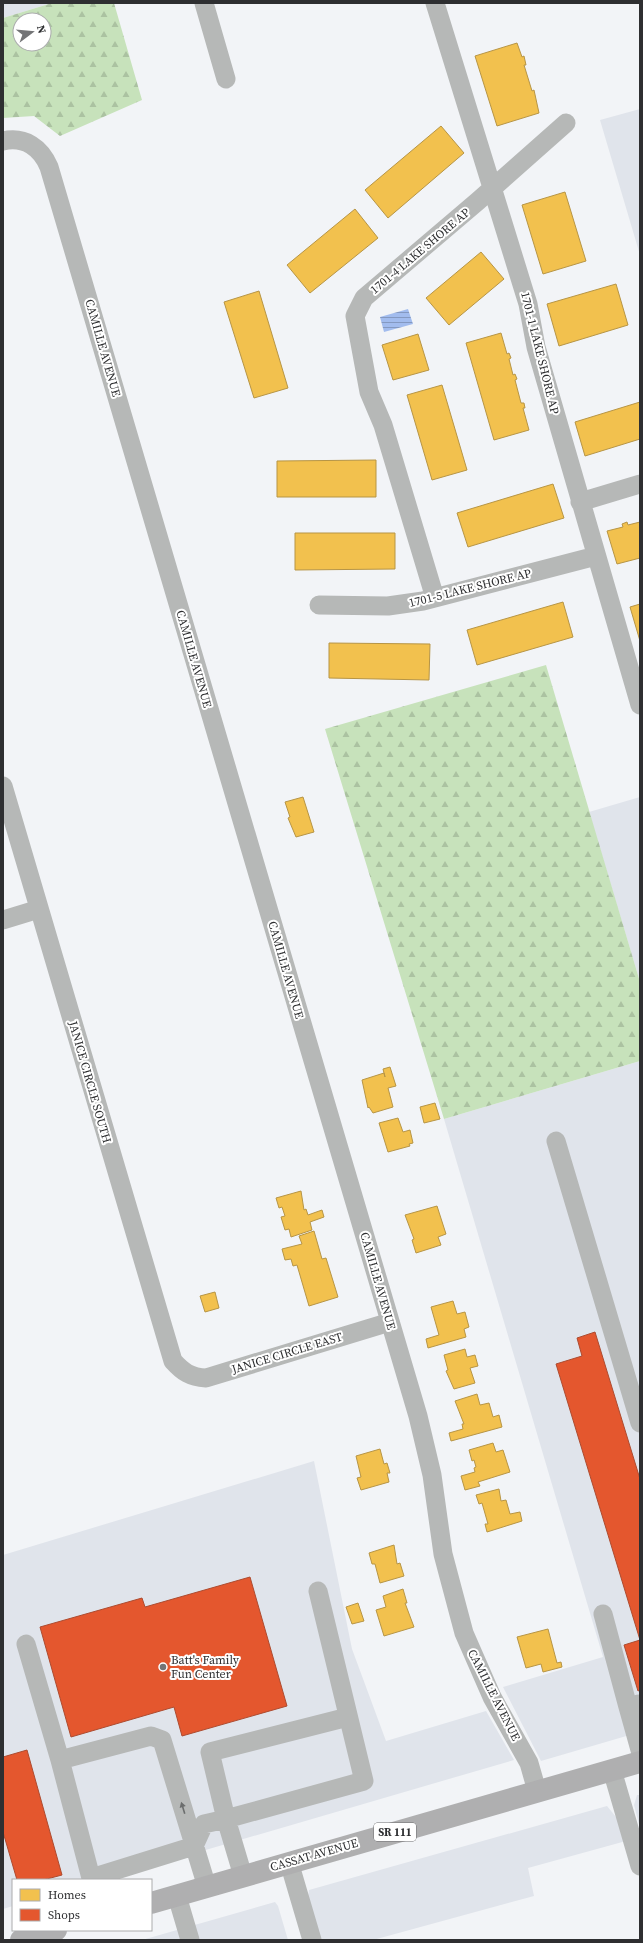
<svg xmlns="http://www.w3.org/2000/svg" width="643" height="1943" viewBox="0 0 643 1943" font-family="'Source Serif 4',serif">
<defs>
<pattern id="forest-firs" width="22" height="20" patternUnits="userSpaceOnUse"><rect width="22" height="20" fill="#c7e2bb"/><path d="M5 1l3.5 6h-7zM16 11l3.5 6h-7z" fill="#abc2a1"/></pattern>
<pattern id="water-rules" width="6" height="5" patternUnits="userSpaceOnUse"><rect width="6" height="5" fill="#a2bcee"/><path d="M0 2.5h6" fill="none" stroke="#8499c1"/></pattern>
</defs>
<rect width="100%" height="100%" fill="#f2f4f7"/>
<!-- built -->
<path fill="#e0e4eb" d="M3,3h49l-49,15z
M640,109v146l-40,-135z
M640,797v185l-51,-170z
M640,1061v671l-99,29 -38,-74 100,-30 -159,-538z
M314,1461l38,188 34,92 100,-30 28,49 -411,120h-90v26l-10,3v-354z
M637,1795h3v33l-6,-23z
M607,1806l13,16 6,19 -98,27 6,28 -161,44h-53l-12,-43 1,-7z
M275,1902l3,4 10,34h-146z"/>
<!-- forest -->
<path fill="url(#forest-firs)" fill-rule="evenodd" d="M52,3h62l28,97 -82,36 -26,-20 -31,2v-100zM20,20h24v24h-24z
M546,665l94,317v79l-196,58 -119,-390z"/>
<!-- water -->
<path fill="url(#water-rules)" d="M408,309l5,15 -29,8 -4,-15z"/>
<!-- homes -->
<path fill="#f2c14e" stroke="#b79545" d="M517,43l5,14 2,-1 2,9h-2l8,26 2,-1 5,23 -42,13 -22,-70z
M441,126l23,27 -76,65 -23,-28z
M565,192l21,69 -43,13 -21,-69z
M355,209l23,29 -68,55 -23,-28z
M481,252l23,27 -55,46 -23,-27z
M616,284l12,41 -69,21 -12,-42z
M259,291l29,97 -34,10 -30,-96z
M501,333l6,21 2,-1 2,5 -2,1 4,16 2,-1 2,5 -2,1 6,23h3l1,5h-2l6,22 -35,10 -28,-97z
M418,334l11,36 -36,10 -11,-35z
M442,385l25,85 -35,10 -25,-85z
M640,402v37l-55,17 -10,-34z
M376,460v37h-99v-36z
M553,484l11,34 -96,29 -11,-34z
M627,522l1,3 12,-3v36l-23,6 -10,-33 16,-4 -1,-3z
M295,533h100v36l-100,1z
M563,602l10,35 -96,28 -10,-35z
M640,604v37l-10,-34z
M329,643l101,1 -1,36 -100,-2z
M303,797l11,35 -18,5 -8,-19 2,-1 -5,-15z
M390,1067l6,19 -8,2 5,19 -20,6 -4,-6 -1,1 -6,-28 22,-7 1,4 -2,-8z
M435,1103l5,16 -16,4 -4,-16z
M398,1118l5,14 7,-2 3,13 -4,1 1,2 -22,6 -9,-29z
M301,1191l3,19 2,-1 2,6 14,-5 2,7 -14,5 2,8 -21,7 -2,-8 -4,1 -4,-13 4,-1 -3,-9 -3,1 -3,-10z
M437,1206l9,28 -8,3 3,8 -25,8 -4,-13 2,-1 -9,-24z
M314,1231l8,28 4,-1 12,39 -29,9 -12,-41 -4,1 -2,-7 -6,1 -3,-11 20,-5 -3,-8z
M215,1292l4,16 -14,4 -5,-16z
M453,1301l4,13 8,-2 4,15 -5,2 2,8 -38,11 -2,-9 13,-4 -8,-28z
M465,1349l2,8 8,-2 3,11 -8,2 5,15 -21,6 -8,-18 2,-1 -4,-15z
M477,1394l3,11 9,-2 4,14 6,-2 3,12 -51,14 -2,-8 14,-4 -1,-5h2l-9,-23z
M493,1443l3,9 7,-2 7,22 -32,10 2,4 -15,4 -4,-14 14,-4 -1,-4 2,-1 -2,-7 -2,1 -3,-11z
M380,1449l4,15 3,-1 3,10h-3l2,9 -28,8 -4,-12 4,-1 -5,-21z
M499,1489l2,12 5,-1 4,14 10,-2 2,9 -35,11 -2,-8h3l-6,-21 -3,1 -3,-9z
M394,1545l3,19 3,-1 4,13 -24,7 -5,-19h-3l-3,-11z
M403,1589l4,14h-2l9,24 -30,9 -8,-26 10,-3 -3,-11z
M358,1603l6,18 -12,3 -6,-17z
M548,1629l9,34 4,-1 1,5 -19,5 -2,-8 -15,4 -9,-31z"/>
<!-- shops -->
<path fill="#e4572e" stroke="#ad4b2f" d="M595,1332l45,147v211l-2,1 -14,-46 16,-5 -84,-276 26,-8 -5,-18z
M250,1577l37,129 -105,30 -8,-29 -103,30 -31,-110 102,-29 3,9z
M27,1750l35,125 -19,5h-26l-14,-48v-75z"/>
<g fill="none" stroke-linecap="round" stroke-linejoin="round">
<!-- minor -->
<path stroke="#b6b8b7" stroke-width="19" d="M204,3l22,76
M435,3l93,301 8,43 104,358
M3,141c22,-5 38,7 46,26l369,1249 14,59 11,79 21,79 28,64 37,66 8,28
M580,502l60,-18
M435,598l-52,-173 -14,-33 -14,-76 9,-18 114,-97 88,-78
M319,605l69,1 35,-5 173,-45
M3,786l170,575c10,11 17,16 33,17l184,-56
M3,920l36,-11
M556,1141l84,282
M603,1614l25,93
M26,1644l34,116
M639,1704l-11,3 12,43
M612,1770l28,96
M289,1862l23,78
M243,1876l-17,-57 138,-38 -46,-190
M207,1887l-45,-147 -11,-4 -91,24 31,118 103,-32 10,-22 22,-5 -16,-67 138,-35
M177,1896l13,44"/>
<!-- major -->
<path stroke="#afafb0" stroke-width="22" d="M151,1903l489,-141
M21,1940l35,-10"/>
</g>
<!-- one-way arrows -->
<defs><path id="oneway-solid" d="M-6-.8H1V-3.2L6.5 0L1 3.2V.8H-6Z"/></defs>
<use fill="#6b6d6d" href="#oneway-solid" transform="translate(183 1808) rotate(-107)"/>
<!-- markers -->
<circle fill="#737476" stroke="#fff" stroke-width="1.5" cx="163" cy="1667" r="4"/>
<g text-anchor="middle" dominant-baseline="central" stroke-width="4" stroke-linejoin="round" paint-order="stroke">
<!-- shield labels -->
<rect fill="#fff" stroke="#6d6d6f" stroke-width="1" x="374" y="1823" width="42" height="18" rx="3"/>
<g font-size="11" font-weight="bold" fill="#2e2f31">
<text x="395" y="1832">SR 111</text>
</g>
<!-- street labels -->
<g font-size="12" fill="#2e2f31" stroke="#fff">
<text transform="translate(420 251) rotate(-40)">1701-4 LAKE SHORE AP</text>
<text transform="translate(103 348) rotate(74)">CAMILLE AVENUE</text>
<text transform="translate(540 353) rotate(76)">1701-1 LAKE SHORE AP</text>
<text transform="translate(470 588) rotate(-14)">1701-5 LAKE SHORE AP</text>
<text transform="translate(194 659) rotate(74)">CAMILLE AVENUE</text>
<text transform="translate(286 970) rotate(74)">CAMILLE AVENUE</text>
<text transform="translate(90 1082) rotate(74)">JANICE CIRCLE SOUTH</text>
<text transform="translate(378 1281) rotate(74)">CAMILLE AVENUE</text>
<text transform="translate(287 1353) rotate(-17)">JANICE CIRCLE EAST</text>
<text transform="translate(494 1695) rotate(63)">CAMILLE AVENUE</text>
<text transform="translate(314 1855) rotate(-16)">CASSAT AVENUE</text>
</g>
<!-- poi labels -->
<g font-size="12" fill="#2e2f31" stroke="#fff" text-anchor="start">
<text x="171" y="1660">Batt's Family<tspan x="171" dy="14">Fun Center</tspan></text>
</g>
</g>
<!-- border -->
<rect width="643" height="1943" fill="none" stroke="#2e2f31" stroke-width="8"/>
<!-- legend -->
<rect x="12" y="1879" width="140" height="52" fill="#ffffff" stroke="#abacad"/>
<rect x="20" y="1889" width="20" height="12" fill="#f2c14e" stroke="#abacad"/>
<text x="48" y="1899" font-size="12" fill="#2e2f31">Homes</text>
<rect x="20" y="1909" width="20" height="12" fill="#e4572e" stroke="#abacad"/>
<text x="48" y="1919" font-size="12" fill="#2e2f31">Shops</text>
<!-- north arrow -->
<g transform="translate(32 32) rotate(74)"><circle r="19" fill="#ffffff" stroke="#abacad"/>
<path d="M0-3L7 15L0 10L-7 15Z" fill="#737476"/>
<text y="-6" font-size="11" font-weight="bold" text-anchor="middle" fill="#2e2f31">N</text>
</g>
</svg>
